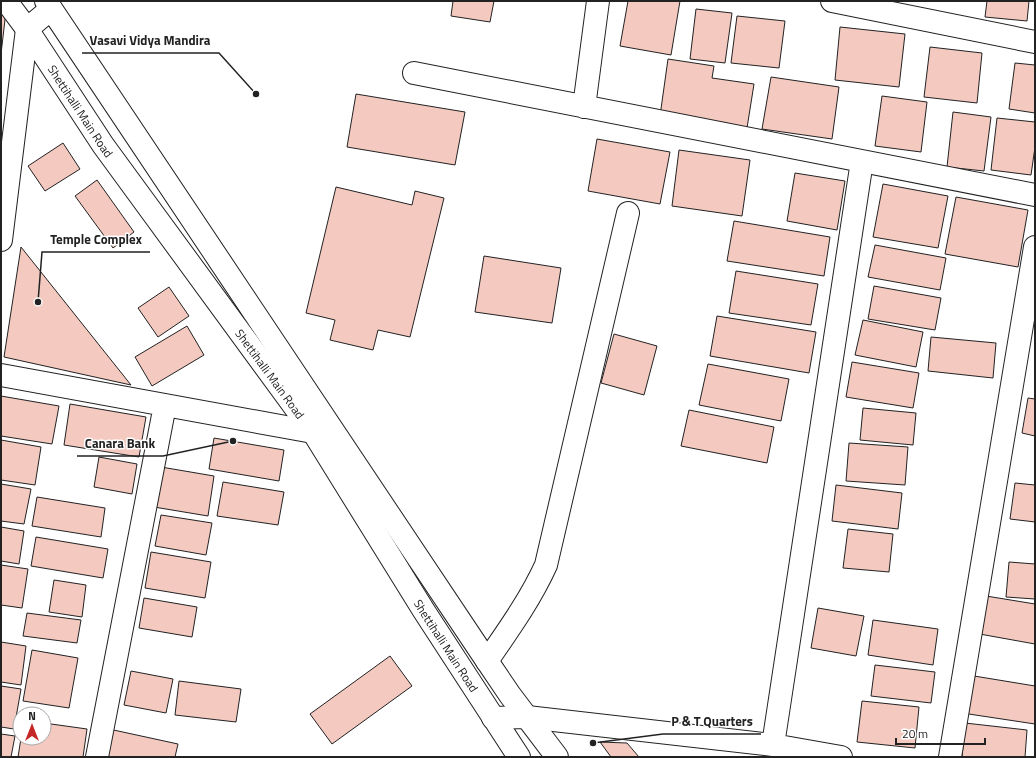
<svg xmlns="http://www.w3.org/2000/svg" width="1036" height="758" viewBox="0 0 1036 758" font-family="'Titillium Web',sans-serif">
<rect width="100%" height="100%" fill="#fff"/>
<!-- building -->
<path fill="#f3c9c0" stroke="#222" d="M453,1h41l-4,21 -39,-6z
M628,1h52l-9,54 -51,-9z
M987,1h42l-2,20 -42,-4z
M696,9l36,4 -7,50 -35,-4z
M1,10l5,1 -5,43z
M737,16l48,5 -6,47 -48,-5z
M840,27l65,7 -6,53 -64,-7z
M930,47l52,6 -5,50 -53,-6z
M668,59l46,7 -2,12 42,6 -7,44 -87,-12z
M1015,63l20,2v48l-26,-4z
M771,77l68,10 -7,52 -70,-10z
M356,94l109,18 -10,53 -108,-18z
M882,96l45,6 -6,50 -46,-6z
M953,112l38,5 -7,54 -37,-4z
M997,118l38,4v25l-4,28 -40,-5z
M597,139l73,13 -10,52 -72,-13z
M63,143l17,26 -35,22 -17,-25z
M679,150l71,10 -8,56 -70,-10z
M795,173l50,8 -8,49 -50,-9z
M97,180l37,52 -21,16 -38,-52z
M883,184l65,12 -10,52 -65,-11z
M336,187l76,18 3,-14 29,7 -34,139 -32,-7 -5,20 -43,-10 5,-20 -29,-7z
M956,197l72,13 -10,57 -73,-13z
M734,221l96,16 -6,39 -97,-15z
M875,245l71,13 -6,32 -72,-13z
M21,247l110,138 -127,-28z
M484,256l77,12 -9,55 -77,-11z
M736,271l82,13 -7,41 -82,-12z
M874,286l67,12 -6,32 -67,-11z
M169,287l20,29 -31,21 -20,-29z
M717,316l99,16 -7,41 -99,-17z
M863,320l60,12 -7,35 -61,-12z
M187,326l17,29 -52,31 -17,-29z
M614,334l43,12 -13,49 -43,-12z
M931,337l65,6 -3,35 -65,-7z
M852,362l67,11 -6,35 -67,-11z
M708,364l81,15 -8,42 -82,-16z
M1,396l58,10 -7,38 -51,-8z
M1028,398l7,1v37l-13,-3z
M70,404l76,13 -7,40 -75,-12z
M863,408l53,5 -3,32 -53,-5z
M689,410l85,17 -7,36 -86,-17z
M214,438l70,12 -5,31 -70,-12z
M1,440l40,7 -6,38 -34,-5z
M849,443l59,4 -3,38 -59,-4z
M99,457l38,7 -5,30 -38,-7z
M161,467l53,9 -6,40 -54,-9z
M223,482l61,10 -6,33 -61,-9z
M1015,483l20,2v37l-25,-3z
M1,484l30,5 -7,35 -23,-3z
M836,485l66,8 -4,36 -66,-8z
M37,497l68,11 -4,29 -69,-11z
M161,515l51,8 -6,32 -51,-9z
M1,527l23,4 -5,33 -18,-3z
M848,529l45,5 -4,38 -46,-4z
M36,537l72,12 -5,29 -72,-12z
M151,552l60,10 -6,36 -60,-10z
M1009,562l26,2v35l-29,-2z
M1,565l27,4 -6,39 -21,-3z
M54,580l32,5 -4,32 -33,-5z
M980,595l55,9v40l-61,-11z
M144,598l53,9 -5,30 -53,-9z
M818,608l46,8 -8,40 -45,-8z
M27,613l54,7 -4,23 -54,-7z
M873,620l65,9 -5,36 -65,-10z
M1,642l25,4 -5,39 -20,-3z
M32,650l46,8 -9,50 -46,-7z
M390,656l22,30 -80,58 -22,-30z
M875,665l60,7 -4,31 -60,-7z
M131,671l42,8 -7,34 -42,-8z
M968,675l67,11v38l-73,-11z
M179,681l62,8 -5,33 -61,-7z
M1,686l20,3 -7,40 -13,-2z
M862,701l57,6 -4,41 -58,-6z
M44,723l43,6 -4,28h-65l3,-19h23z
M965,723l62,7 -2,27h-63z
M109,729l69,15 -3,13h-72z
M1,734l14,2 -4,21h-10z
M600,742l27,1 12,14h-28z"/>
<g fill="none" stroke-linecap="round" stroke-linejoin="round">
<defs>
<path id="minor" d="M832,1l203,41
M414,73l621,122
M584,107l14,-106
M1,240l26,-211 24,-20
M1,375l312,57
M487,661c22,-32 43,-61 59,-96l82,-352
M493,718l34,-1 246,28 68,12
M773,745l89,-584
M97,757l68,-352
M950,757l85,-510"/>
<g id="major">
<path id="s1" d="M6,1l21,28 76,116 210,287 111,179 95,146"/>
<path d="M46,1l441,660 23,34 47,62"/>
</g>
</defs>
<!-- minor casing -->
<use href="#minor" stroke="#222" stroke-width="24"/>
<!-- major casing -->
<use href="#major" stroke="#222" stroke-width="24"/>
<!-- minor -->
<use href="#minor" stroke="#fff" stroke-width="22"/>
<!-- major -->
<use href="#major" stroke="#fff" stroke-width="22"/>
</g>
<g text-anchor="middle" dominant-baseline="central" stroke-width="3" stroke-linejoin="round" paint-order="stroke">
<!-- street labels -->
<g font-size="12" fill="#222" stroke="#fff">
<text stroke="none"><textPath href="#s1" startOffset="133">Shettihalli Main Road</textPath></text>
<text stroke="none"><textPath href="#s1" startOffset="457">Shettihalli Main Road</textPath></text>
<text stroke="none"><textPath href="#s1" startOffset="781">Shettihalli Main Road</textPath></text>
</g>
</g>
<!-- callouts -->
<path fill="none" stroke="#222" stroke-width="1.5" d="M256 94L219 53H82M38 302L42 252H150M233 441L163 456H77M593 743L663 734H761"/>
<g fill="#222" stroke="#fff" stroke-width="1.5">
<circle cx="256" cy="94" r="4"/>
<circle cx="38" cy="302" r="4"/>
<circle cx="233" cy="441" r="4"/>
<circle cx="593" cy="743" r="4"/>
</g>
<g font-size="13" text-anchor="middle" font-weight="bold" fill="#222" stroke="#fff" stroke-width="3" stroke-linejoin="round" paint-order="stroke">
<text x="150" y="45">Vasavi Vidya Mandira</text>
<text x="96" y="244">Temple Complex</text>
<text x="120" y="448">Canara Bank</text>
<text x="712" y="726">P &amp; T Quarters</text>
</g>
<!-- border -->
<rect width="1036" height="758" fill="none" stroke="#222222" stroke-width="4"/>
<!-- north arrow -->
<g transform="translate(32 726)"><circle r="19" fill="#ffffff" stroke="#a7a7a7"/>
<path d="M0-3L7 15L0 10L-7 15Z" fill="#c62828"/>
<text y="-6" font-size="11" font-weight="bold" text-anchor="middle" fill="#222222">N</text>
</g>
<!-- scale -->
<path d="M896 738v6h89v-6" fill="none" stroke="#222222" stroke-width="2"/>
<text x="902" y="738" font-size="12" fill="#222222" stroke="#ffffff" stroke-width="3" paint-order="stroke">20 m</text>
</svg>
